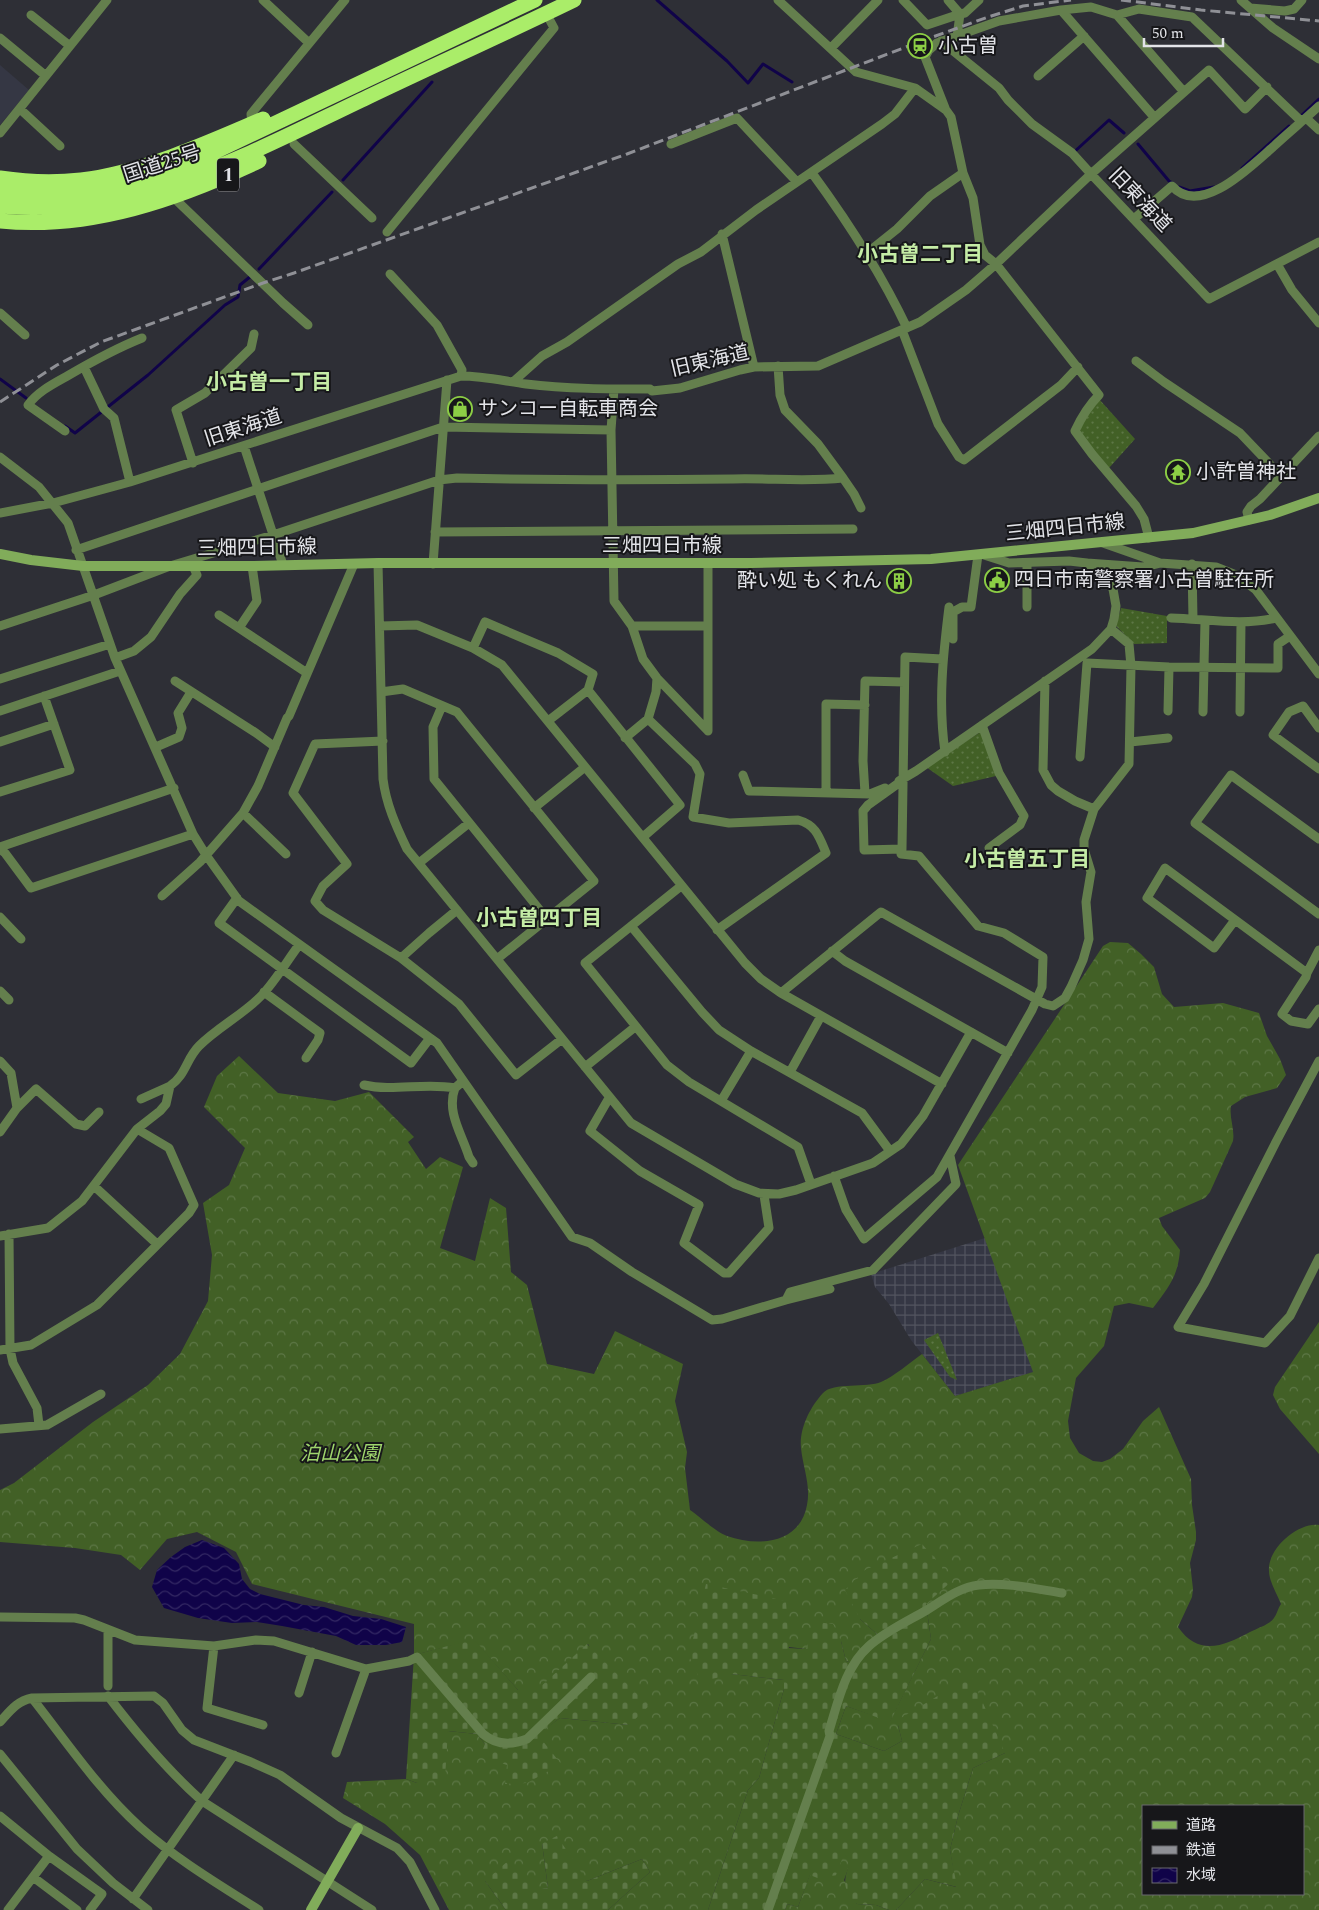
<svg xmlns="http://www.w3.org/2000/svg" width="1319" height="1910" viewBox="0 0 1319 1910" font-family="Spectral,'Noto Sans JP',serif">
<defs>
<pattern id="industrial-grid" width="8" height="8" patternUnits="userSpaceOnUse" patternTransform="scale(1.25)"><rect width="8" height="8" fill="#353744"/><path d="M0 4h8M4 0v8" fill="none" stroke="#52545f"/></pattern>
<pattern id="grass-dots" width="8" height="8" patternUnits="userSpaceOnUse" patternTransform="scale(1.25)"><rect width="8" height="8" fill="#426026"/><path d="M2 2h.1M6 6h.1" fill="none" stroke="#5d7746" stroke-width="1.8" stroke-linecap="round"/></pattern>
<pattern id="forest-crowns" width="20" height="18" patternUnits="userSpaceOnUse" patternTransform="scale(1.25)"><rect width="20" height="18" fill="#426026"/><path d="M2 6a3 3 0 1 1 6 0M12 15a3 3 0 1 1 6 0" fill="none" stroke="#5d7746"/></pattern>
<pattern id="cemetery-stones" width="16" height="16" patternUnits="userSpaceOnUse" patternTransform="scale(1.25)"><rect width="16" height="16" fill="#426026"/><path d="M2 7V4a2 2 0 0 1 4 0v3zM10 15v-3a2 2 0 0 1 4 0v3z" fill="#5d7746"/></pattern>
<pattern id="water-waves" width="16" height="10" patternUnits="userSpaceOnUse" patternTransform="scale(1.25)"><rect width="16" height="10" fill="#100349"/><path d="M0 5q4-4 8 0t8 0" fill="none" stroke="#332863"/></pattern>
</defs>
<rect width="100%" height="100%" fill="#2e2f36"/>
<!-- built -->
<path fill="#353744" d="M0,65l29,25 -29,35z"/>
<!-- industrial -->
<path fill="url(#industrial-grid)" d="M985,1238l49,134 -79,24 -44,-56 -22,-36 -14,-17 -4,-13z"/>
<!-- grass -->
<path fill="url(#grass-dots)" d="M1099,399l36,40 -26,29 -16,-18 -13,-19 2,-9z
M1121,608l46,8v27l-33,1 -18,-18z
M982,731l14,45 -43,10 -27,-19z
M938,1333l19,47 -7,-3 -26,-37z"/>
<!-- forest -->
<path fill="url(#forest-crowns)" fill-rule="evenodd" d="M1110,942l18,1 13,11 13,13 8,27 12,13 49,-4 36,10 8,23 13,23 6,16 -9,13 -32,9 -14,9c-2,12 4,23 2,35l-23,51 -5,6 -46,20 3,8 18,24c-2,26 -11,37 -27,58l-24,-5 -15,3 -10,40 -28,32 -8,43 2,17 9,15 14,8 9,1 8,-3 13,-10 20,-28 16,-14 32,72 1,26 4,27v8l-6,23 3,26 -1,8 -14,30c21,30 46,19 72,5 8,-4 19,-7 24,-14 3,-4 4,-10 7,-14 -4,-10 -12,-23 -12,-33 -2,-22 29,-49 50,-46v385h-423l29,-31 31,8 -6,-37 8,-34 15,-48 32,-15 -107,-28 4,16 -18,10 -48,-17 10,-28 44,15 41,-82 -5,-35 -66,15 17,15 -22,30 -9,-3 -5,-20 -35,8 -17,-2 -58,27 53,6v9l-25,89 -11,12 -40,120h-100l42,-38 -8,-13 -55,22 -45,-38 6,45 -7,2 -56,-9 21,29h-57l-29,-55 -35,-31 -42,-26 4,-16 59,-3 11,4 31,-52 29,3 8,10 53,-10 22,-16 69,7 -41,-81 -50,46h-20l-44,-50 -60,15v-31l-162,-40 -16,-32 -39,-20 -30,7 -27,31 -19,-15 -46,-7 -75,-6v-52l14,-7 79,-61 55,-37 32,-31 28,-53 4,-46 -9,-52 26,-18 16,-37 -41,-41 13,-31 22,-20 39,37 57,8 34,-9 45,45 -6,5 18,27 14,-12 23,10 -23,81 35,13 15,-63 16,10 5,64 16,13 20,79 47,10 21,-43 68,33 -8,37 12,51 -2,16 5,42c10,7 26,22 37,26 31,11 73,8 80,-31 4,-20 -4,-37 -6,-57 -2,-19 9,-41 22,-55 10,-11 45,-5 58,-11 12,-5 30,-20 41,-28l33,42 78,-24 -75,-207 145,-219zM1143,1806h160v88h-160z
M1319,1322v132l-39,-45 -7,-14 2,-8z
M844,1853l7,8 -7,19 13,24 19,1 13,5h-104l2,-6 11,3 12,-33z"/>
<!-- cemetery -->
<path fill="url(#cemetery-stones)" d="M922,1544l31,36 -27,24 5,35 -41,83 -44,-16 -10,28 48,17 18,-10 -4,-16 3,-7 70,-42 34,77 -32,15 -15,48 -8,34 7,37 -32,-8 -29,31h-7l-13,-5 -19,-1c-16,-16 -13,-23 -7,-43l-6,-7 -8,21 -16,4 -10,-4 -12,32 -11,-3 -2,6h-77l40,-120 11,-12 25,-89v-9l-53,-6 -30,8 -12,-26 17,-72 80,17 3,47 17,1 10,-27 17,2 8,17 5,20 9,3 22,-30 -17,-15 -15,-29 20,-20z
M474,1639l44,51h19l50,-46 62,62 -20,19 -69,-7 -22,17 23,29 -34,19 -22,1 2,-19 -27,-9 5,-12 -8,-10 -29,-3 -3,47 -28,5 -11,-4 8,-124z
M557,1836l30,45 55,-22 8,13 -42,38h-102l-21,-29 23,-20 33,28 7,-1 -6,-45z"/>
<!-- water -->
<path fill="url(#water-waves)" d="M202,1540l22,8 15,16 3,15 8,10 10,5 44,11 20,2 29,9 28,3 25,8 -4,15 -16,3h-30l-20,-9 -54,-10 -25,-4 -25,1 -34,-5 -34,-10 -12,-21 5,-17 14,-13 14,-10z"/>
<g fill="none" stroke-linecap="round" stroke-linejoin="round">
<!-- stream -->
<path stroke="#100349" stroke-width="3" d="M657,0l70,61 21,22 15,-19 29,18
M1302,115l17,-16
M1138,144l31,37 5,3
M1073,153l36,-33 15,13
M1242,168l47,-42
M343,180l89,-98
M1179,187l11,4 24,-4
M259,269l73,-77
M0,379l26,19
M65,426l10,7 73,-58 77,-70 13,-8 2,-12 11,-9"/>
<!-- street -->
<path stroke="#647f4d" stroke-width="9" d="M263,0l46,43
M778,0l78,72 59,16 31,22 5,7 12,56 10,25 7,47 5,10 11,9 103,131c-10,10 -18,23 -24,36l17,23 44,52 8,13 5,19
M903,0l24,25 33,-11 -3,23
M948,0l12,14 5,-1 14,-13
M1241,0l32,28 46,31
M1250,8l35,3 9,-2 8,-9
M1061,10l93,107
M31,15l39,31
M1117,15l67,77
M0,38l46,38
M941,41l58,47 9,12 24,24 40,29 19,21 118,-104 36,39 22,-22
M831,48l47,-48
M1038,76l46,-40
M945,108l-20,-51 4,-7 8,-7 62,-22 62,-11 30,-3 26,8 22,-6 53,8 109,104
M20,109l40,37
M1306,118l13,12
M252,124l-1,-10 94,-114
M0,133l107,-133
M294,144l78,74
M671,144l66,-26 60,64
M812,173c36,49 69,100 95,155
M173,197l110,106 25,22
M1135,218l37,-32c28,32 79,-20 101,-39 15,-14 31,-27 46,-41
M387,232l167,-204 -8,-15
M722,234l32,133
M867,253l30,-24 33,-33 33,-23
M1277,264l15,26 27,33
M390,274l47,51 25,45 -1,6
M0,313l25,22
M902,330l36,94 21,33 5,3 97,-75 17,-18
M1136,361l28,21 76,51 41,43
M778,366l2,29 5,15 33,34 25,34
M84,367l20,42 10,9 16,64
M514,381l28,-25 25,-14 111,-78 23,-12 55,-42 126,-86 13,-10 20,-26
M614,389l-3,41 3,171 18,25 11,33 14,19 51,53
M65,431l-37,-26c10,-14 27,-22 41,-30 24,-14 48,-27 73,-37
M244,446l39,119
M0,457l39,30 29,36 47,135 78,176 13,21 33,46 198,142 135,194 18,6 42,29 80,48 10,-1 64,-19 4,-8 83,-22 83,-86 -6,-28
M193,463l-17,-53 29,-17 46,-45 3,-14
M0,513l53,-10 77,-21 331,-106c22,0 43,5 65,8 41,5 83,5 124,5l2,2 28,-3 60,-18 14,-3 64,-1 102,-44 46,-32 30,-26 95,-90 118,125 110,-57
M1249,520l-2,-8 4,-6 9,-7 59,-63
M435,532l418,-3
M1103,543l57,20 56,4 20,8 20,15 63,84
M76,550l367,-123 168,3
M378,563l5,216c3,25 13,47 24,70l224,274 104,61 24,9 20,1 17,-4 77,-27 28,-19 22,-28 48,-84
M708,563v168
M1087,563l56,4 17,-4
M433,564l14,-184
M1192,564l1,55
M252,566l5,35 -18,27 68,45
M1027,607v-44
M219,615l20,13
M1171,618c35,1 71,8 105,0
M0,626l94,-31 76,-29 103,-31 166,-55 18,-2c92,2 184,2 276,1 37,-1 74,3 110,-1l11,16 7,14
M380,626l37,-1 56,23 29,17 243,298 16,16 20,14 161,91
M632,626h76
M953,639v-27l9,-5h9l7,-52
M473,648l12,-26 73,31 35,21 -5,16 -40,31
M115,658l19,-7 17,-14 29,-43 17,-19 -4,-9
M0,679l110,-35
M175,681l81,52 19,14
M1045,681l-2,89 8,15 7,6 17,10 19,8
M588,690l92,115 -37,32
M381,692l22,-3 54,23 137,169 -97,78
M442,706l-9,21 1,52 113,140
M0,711l120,-40
M1168,711l1,-44
M1203,712l2,-91
M1240,712l1,-90
M648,719l8,-27 1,-14
M982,725l17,48 25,43 -4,9 -31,23
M1319,728l-16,-22 -14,6 -16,23 46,34
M625,738l23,-19 47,45 5,10 -7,43 36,6 69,-3c18,5 21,16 28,33l-109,77
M383,741l-68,3 -22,49 54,71 -24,22 -8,15 8,9 78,48 58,46 57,71 46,-36
M0,742l54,-18
M1130,742l38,-4
M156,747l23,-10 3,-9 -4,-15 13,-21
M945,752c-7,-49 -2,-97 4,-145
M1080,757l7,-94 82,4 109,1v-24l12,-8
M743,775l6,16 121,3 15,-6
M899,781l17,-10 176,-122 19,-20 3,-10 2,-13 -3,-17 -7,-11 -19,-15 -18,-2 -60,2 -25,-8
M0,792l70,-22 -26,-74
M826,792v-88l39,1
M865,793l-2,-32 2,-80 39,1
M534,808l51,-41
M243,813l43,41
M1319,839l-88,-64 -36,48 124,91
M0,847l174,-59
M0,849l5,4 26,35 162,-54
M902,849l3,-192 37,2
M419,863l50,-40
M681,886l-96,77 82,102 22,17 109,65 13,37
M162,896l38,-34 43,-49 15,-27 29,-68 2,-2 65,-152
M237,898l-18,25 192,140 19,-25
M0,917l21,22
M1235,920l-21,28 -67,-50 18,-30 142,105 12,-23
M631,926l71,86 17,18 32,21 111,62 28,38
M832,951l13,10 163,92
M401,958l28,-25 28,-23
M1307,973l-1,4 -24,37 9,7 17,3 11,-15
M0,991l9,9
M264,992l56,41 -2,7 -12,18
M781,993l100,-81 164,92 8,2 12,-8 6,-11 12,-27 6,-21 -3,-37 5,-30 -7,-23v-9l10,-31 35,-45 2,-98 -2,-22 -18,-15
M0,1061l11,12 6,35 -17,24
M1319,1061l-42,79 -73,144 -26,43 87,16 25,-27 29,-58
M585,1067l50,-40
M790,1072l31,-56
M364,1085c30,7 60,-3 91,3l8,-7
M455,1088c-9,24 7,46 14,69l4,6
M609,1098l-19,33 50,40 59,34 -15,38 40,30h5l40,-45 -5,-33
M141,1099l29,-13
M721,1101l30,-50
M17,1108l19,-19 40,35 9,2 14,-14
M834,1176l12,34 18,29 73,-62 95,-167 10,-23 1,-30 -39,-24 -26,-7 -59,-70 -18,-2 1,-5 -38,1 -1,-39 5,-6 35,-25
M94,1186l63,58
M9,1234l1,115 3,14 24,45 2,17
M0,1236l48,-8 34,-27 55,-72 23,-18 6,-7 4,-18c16,-11 16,-27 29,-40 19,-19 45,-32 63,-51 14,-15 25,-34 37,-50
M786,1300l44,-11
M0,1350l31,-5 66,-40 92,-92 5,-8 -25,-57 -32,-19
M0,1429l47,-4 54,-31
M0,1617l75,1 9,2 51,20 79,6 42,-6 18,1 92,28 43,-8 8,-4 66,77c13,11 29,11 44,5l64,-62
M214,1646l-7,62 56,17
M108,1686v-55
M299,1693l13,-41
M108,1696c29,38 58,73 94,105l170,109
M32,1698c34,43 66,91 108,129 36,32 78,57 119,83
M0,1722c10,-11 17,-21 32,-24l122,-2 9,7 19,27 12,10 57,22 29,13 61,43 56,30 13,14 25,48
M336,1753l30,-84
M0,1754l77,95 36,34 35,27
M0,1816l49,40 -41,54
M49,1856l53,38 -12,16
M33,1877l44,33
M133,1899l101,-144
M768,1910l62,-174 -1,-5c9,-29 16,-64 40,-85 17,-15 39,-25 58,-36 16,-10 33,-23 52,-25 27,-3 57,4 83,8"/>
<!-- secondary -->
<path stroke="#81ac5a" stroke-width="10" d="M0,554l31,6 52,6h169l126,-3h373l180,-4 262,-26 77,-18 49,-17
M311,1910l47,-82"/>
<!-- highway -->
<path stroke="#aaed69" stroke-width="15" d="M0,178c27,4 53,5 81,2 59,-7 127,-37 182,-61
M0,192c67,12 146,-14 208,-37l327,-155
M0,206c136,12 250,-53 368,-109 69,-33 138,-64 206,-97
M0,221c91,9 178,-22 259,-60"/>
<!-- rail -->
<path stroke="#8f9096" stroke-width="3" stroke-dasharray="10 5" stroke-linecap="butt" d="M1121,0l80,10 118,11
M0,402l57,-37 44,-23 162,-59 31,-10 333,-119 292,-112 69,-25 35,-11 48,-6"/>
</g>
<!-- icons -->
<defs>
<symbol id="station-ring" viewBox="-11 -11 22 22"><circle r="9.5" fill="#17171a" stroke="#8cce45" stroke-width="1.5"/><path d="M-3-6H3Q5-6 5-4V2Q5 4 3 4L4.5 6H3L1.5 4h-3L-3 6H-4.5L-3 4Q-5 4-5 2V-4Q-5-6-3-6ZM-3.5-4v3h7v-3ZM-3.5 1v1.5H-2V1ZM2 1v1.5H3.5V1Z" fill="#8cce45"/></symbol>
<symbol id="shop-ring" viewBox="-11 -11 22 22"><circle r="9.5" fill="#17171a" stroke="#8cce45" stroke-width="1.5"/><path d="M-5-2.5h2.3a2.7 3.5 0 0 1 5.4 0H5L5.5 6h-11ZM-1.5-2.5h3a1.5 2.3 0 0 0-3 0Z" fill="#8cce45"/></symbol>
<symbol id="temple-ring" viewBox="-11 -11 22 22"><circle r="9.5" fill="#17171a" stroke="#8cce45" stroke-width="1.5"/><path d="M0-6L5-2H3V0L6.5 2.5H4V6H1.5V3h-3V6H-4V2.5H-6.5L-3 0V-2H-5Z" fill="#8cce45"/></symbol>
<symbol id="civic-ring" viewBox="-11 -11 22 22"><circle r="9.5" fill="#17171a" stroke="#8cce45" stroke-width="1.5"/><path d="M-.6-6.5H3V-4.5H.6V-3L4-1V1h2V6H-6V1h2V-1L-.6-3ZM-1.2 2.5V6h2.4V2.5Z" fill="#8cce45"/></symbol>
<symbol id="building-ring" viewBox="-11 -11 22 22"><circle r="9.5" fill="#17171a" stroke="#8cce45" stroke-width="1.5"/><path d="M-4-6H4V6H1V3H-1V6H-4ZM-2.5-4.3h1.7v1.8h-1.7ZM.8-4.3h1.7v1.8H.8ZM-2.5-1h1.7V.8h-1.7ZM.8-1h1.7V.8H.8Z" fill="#8cce45"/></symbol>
</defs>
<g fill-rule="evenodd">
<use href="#station-ring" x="906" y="32" width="28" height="28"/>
<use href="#shop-ring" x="446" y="395" width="28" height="28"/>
<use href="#temple-ring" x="1164" y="458" width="28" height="28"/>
<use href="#civic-ring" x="983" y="566" width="28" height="28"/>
<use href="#building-ring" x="885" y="567" width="28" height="28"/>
</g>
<g text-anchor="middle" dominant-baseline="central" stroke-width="4" stroke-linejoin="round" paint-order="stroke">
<!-- shield labels -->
<rect fill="#17171a" stroke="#a6a6ab" stroke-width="1" x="217" y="158.5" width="22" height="33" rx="4"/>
<g font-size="19" font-weight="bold" fill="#e3e4e9">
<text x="228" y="175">1</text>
</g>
<!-- poi labels -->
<g font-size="20" fill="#e3e4e9" stroke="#17171a" text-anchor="start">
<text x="938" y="46">小古曽</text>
<text x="478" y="409">サンコー自転車商会</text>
<text x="1196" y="472">小許曽神社</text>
<text x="1014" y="580">四日市南警察署小古曽駐在所</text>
<text x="882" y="581" text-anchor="end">酔い処 もくれん</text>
</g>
<!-- street labels -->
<g font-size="20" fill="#e3e4e9" stroke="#17171a">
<text transform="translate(162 164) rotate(-18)">国道25号</text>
<text transform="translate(1140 200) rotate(46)">旧東海道</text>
<text transform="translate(710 361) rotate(-13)">旧東海道</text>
<text transform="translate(243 428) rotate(-18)">旧東海道</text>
<text transform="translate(1065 528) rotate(-6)">三畑四日市線</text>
<text x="662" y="546">三畑四日市線</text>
<text transform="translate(257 548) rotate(-1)">三畑四日市線</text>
</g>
<!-- park labels -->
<g font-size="20" font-style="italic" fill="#9fd66d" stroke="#17171a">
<text x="340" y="1454">泊山公園</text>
</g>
<!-- neighbourhood labels -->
<g font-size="21" font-weight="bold" fill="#c5eca6" stroke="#17171a">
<text x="920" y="255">小古曽二丁目</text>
<text x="269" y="383">小古曽一丁目</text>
<text x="1027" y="860">小古曽五丁目</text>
<text x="539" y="919">小古曽四丁目</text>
</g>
</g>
<!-- legend -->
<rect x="1142" y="1805" width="162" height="90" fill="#17171a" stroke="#69696d"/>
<rect x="1152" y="1821" width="25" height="8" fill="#81ac5a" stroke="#69696d"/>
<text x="1186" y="1830" font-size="15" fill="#e3e4e9">道路</text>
<rect x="1152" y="1846" width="25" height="8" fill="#8f9096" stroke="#69696d"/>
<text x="1186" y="1855" font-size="15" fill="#e3e4e9">鉄道</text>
<rect x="1152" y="1868" width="25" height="15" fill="url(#water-waves)" stroke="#69696d"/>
<text x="1186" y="1880" font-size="15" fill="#e3e4e9">水域</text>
<!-- scale -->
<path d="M1144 38v8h79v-8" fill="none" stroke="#e3e4e9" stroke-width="2.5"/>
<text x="1152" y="38" font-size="15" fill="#e3e4e9" stroke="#17171a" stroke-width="4" paint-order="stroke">50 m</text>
</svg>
